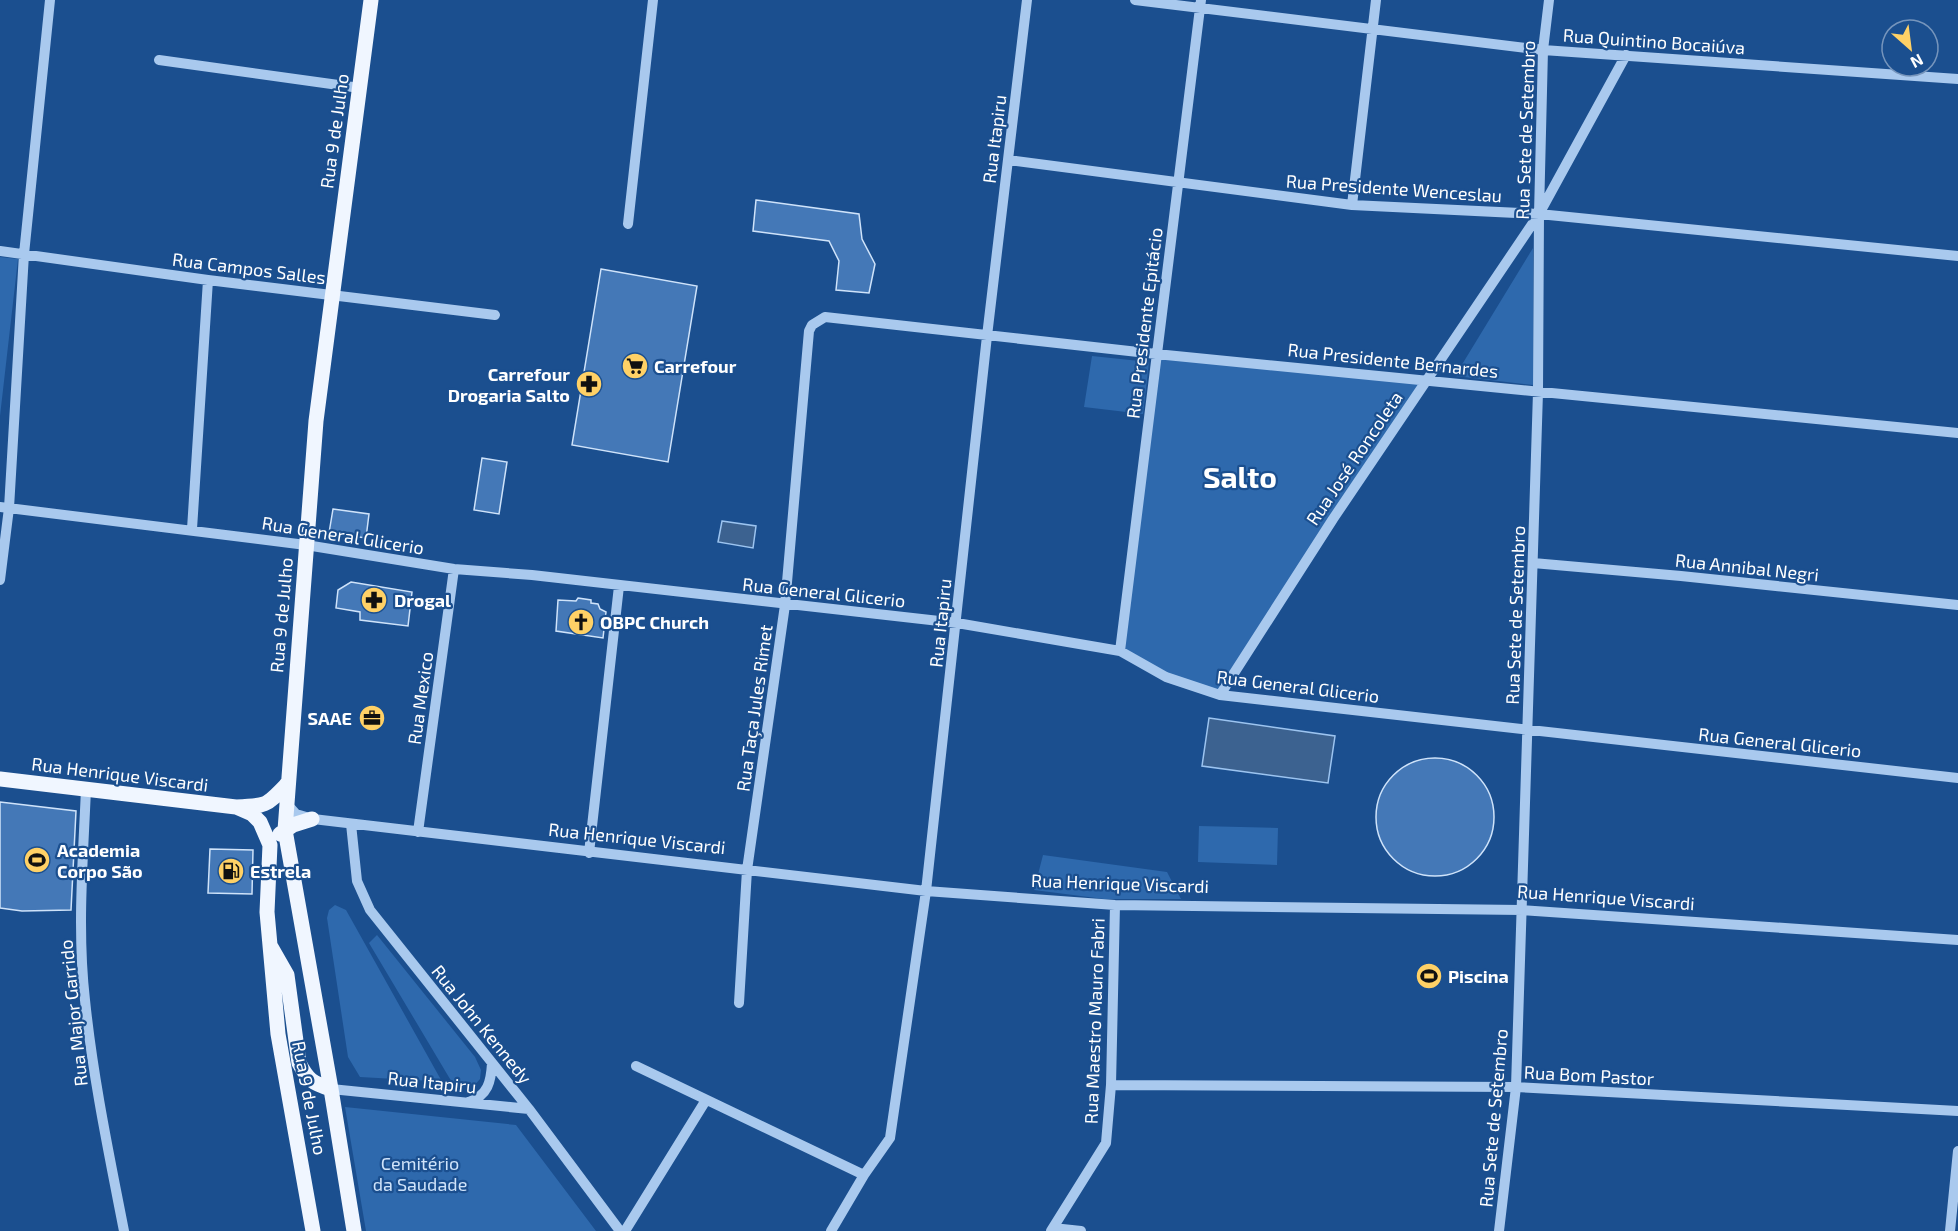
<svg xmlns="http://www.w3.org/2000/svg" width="1958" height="1231" viewBox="0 0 1958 1231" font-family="'Exo 2',sans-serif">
<rect width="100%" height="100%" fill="#1b4f8f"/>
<!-- green -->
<path fill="#2e69ad" d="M1533,248v137l-78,-9z
M0,257l18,2 -18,157z
M1092,356l57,6 -6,52 -59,-7z
M1158,357l264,24 -205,312 -51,-17 -45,-27z
M1199,826l79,2 -1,37 -79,-3z
M1043,855l124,17 14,27h-77l-70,-9z
M335,905l11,5 99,177 -14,-6 -71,-4 -12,-20 -21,-139 2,-8z
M377,935l98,122 6,13 -1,9 -8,9 -19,-4 -84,-141z
M345,1107l171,18 80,106h-230z"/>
<!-- water -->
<path fill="#3c6290" stroke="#9cc4f0" stroke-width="1.5" d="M722,521l34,5 -3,22 -35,-6z
M1209,718l126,18 -7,47 -126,-17z"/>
<!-- building -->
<path fill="#4478b7" stroke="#cfe3fa" stroke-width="1.5" d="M756,200l103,14 3,25 13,25 -6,29 -33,-3 3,-29 -10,-20 -76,-10z
M601,269l96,17 -29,176 -96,-17z
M482,458l25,4 -8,52 -25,-4z
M333,509l36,5 -3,24 -37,-5z
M351,582l61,10 -4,34 -48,-6v-8l-24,-4 2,-18z
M578,598l13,2v3l7,1 2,5 6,3 -3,26 -47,-7 2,-31 18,1z
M1376 817a59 59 0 1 1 118 0a59 59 0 1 1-118 0Z
M0,802l76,9 -5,99 -49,1 -22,-3z
M210,849l43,1 -1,44 -44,-1z"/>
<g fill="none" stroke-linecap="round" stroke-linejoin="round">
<!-- minor -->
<path stroke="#a9c9ee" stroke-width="10" d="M1135,0l408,50 415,29
M159,60l201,28
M1009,160l343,45 187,9 419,42
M1352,205l24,-205
M628,224l25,-224
M0,251l208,29 287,35
M0,507l306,38 148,24 78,6 425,48 163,28 46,26 54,18 738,83
M192,529l16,-249
M1533,563l148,13 277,29
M0,580l9,-72 15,-254 26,-254
M1120,651l81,-651
M1220,695l113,-176 206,-305 87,-159
M86,789c-3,71 -9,141 -1,211 8,78 24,154 39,231
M288,805l8,9 17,5 613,72 189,14 407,5 436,30
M351,824l6,57 13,29 159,199 91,122
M418,832l36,-263
M589,853l30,-267
M739,1003l8,-133 38,-265 24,-274 3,-6 13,-8 331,37 802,79
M636,1066l228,109
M1111,1085l405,2 442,24
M331,1089l198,20
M469,1102c19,-7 22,-20 23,-39
M1053,1228l28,3
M625,1231l81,-131
M831,1231l33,-56 26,-37 36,-247 61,-555 40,-336
M1051,1231l55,-88 5,-58 4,-180
M1499,1231l17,-144 22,-695 1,-178 4,-164 6,-50
M1950,1231l8,-80"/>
<!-- major -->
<path stroke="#f0f6ff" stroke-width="15" d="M0,779l236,28c31,-1 30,-1 51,-23
M236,807l16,7 8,8 10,23 -3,67 11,122 35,197
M280,834l13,-9 19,-6
M271,947l16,28 12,88c9,17 13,20 32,26
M354,1231l-23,-142 -46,-259 31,-409 55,-421"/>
</g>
<!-- icons -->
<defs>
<symbol id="supermarket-disc" viewBox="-11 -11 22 22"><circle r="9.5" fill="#ffd166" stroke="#1b4f8f"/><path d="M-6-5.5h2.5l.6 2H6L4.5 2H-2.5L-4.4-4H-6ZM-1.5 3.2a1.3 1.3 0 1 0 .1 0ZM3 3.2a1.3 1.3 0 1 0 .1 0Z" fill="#111"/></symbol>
<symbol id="pharmacy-disc" viewBox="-11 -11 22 22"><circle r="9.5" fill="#ffd166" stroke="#1b4f8f"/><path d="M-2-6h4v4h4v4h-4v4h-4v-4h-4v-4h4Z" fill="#111"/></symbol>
<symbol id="church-disc" viewBox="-11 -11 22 22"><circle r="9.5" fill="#ffd166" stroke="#1b4f8f"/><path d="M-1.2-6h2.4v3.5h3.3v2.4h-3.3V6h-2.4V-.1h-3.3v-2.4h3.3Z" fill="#111"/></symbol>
<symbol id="office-disc" viewBox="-11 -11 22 22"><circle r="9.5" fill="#ffd166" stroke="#1b4f8f"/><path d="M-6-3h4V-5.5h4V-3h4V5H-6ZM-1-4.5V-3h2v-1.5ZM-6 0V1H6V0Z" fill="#111"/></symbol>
<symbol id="stadium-disc" viewBox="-11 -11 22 22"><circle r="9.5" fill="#ffd166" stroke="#1b4f8f"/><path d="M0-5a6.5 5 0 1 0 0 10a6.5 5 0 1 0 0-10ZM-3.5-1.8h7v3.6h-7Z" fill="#111"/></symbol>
<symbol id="fuel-disc" viewBox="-11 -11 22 22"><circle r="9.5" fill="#ffd166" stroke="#1b4f8f"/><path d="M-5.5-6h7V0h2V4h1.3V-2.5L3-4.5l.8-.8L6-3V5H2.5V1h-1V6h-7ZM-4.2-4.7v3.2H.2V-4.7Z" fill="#111"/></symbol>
</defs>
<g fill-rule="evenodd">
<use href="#supermarket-disc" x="620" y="351" width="30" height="30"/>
<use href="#pharmacy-disc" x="574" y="369" width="30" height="30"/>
<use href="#pharmacy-disc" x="359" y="585" width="30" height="30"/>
<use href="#church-disc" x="566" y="607" width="30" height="30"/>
<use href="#office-disc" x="357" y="703" width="30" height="30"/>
<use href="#stadium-disc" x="22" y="845" width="30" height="30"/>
<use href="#fuel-disc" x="216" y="856" width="30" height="30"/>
<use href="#stadium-disc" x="1414" y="961" width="30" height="30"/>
</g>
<g text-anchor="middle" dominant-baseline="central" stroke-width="4.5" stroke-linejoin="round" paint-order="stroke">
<!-- street labels -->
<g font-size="18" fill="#fff" stroke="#1b4f8f">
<text transform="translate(1654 41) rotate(4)">Rua Quintino Bocaiúva</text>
<text transform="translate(1525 130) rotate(-88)">Rua Sete de Setembro</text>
<text transform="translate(334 131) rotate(-82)">Rua 9 de Julho</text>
<text transform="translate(994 139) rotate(-83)">Rua Itapiru</text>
<text transform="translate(1394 188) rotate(4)">Rua Presidente Wenceslau</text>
<text transform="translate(249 268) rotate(7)">Rua Campos Salles</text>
<text transform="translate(1144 323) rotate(-83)">Rua Presidente Epitácio</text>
<text transform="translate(1393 360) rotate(6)">Rua Presidente Bernardes</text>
<text transform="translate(1354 458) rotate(-56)">Rua José Roncoleta</text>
<text transform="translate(343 535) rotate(9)">Rua General Glicerio</text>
<text transform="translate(1747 567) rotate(6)">Rua Annibal Negri</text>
<text transform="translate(824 592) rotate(6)">Rua General Glicerio</text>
<text transform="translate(281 615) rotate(-85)">Rua 9 de Julho</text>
<text transform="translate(1515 615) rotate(-88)">Rua Sete de Setembro</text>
<text transform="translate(940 623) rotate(-84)">Rua Itapiru</text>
<text transform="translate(1298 686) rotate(7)">Rua General Glicerio</text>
<text transform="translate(420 698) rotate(-82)">Rua Mexico</text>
<text transform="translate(754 708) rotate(-82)">Rua Taça Jules Rimet</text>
<text transform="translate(1780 742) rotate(6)">Rua General Glicerio</text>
<text transform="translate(120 774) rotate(7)">Rua Henrique Viscardi</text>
<text transform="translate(637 838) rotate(6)">Rua Henrique Viscardi</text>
<text transform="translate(1120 883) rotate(2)">Rua Henrique Viscardi</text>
<text transform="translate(1606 897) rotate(4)">Rua Henrique Viscardi</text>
<text transform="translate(73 1013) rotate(-96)">Rua Major Garrido</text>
<text transform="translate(1094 1021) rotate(-88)">Rua Maestro Mauro Fabri</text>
<text transform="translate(482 1024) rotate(51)">Rua John Kennedy</text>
<text transform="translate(1589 1075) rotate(3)">Rua Bom Pastor</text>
<text transform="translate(432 1082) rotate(6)">Rua Itapiru</text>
<text transform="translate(310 1098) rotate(79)">Rua 9 de Julho</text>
<text transform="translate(1493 1118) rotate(-85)">Rua Sete de Setembro</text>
</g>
<!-- poi labels -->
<g font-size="18" font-weight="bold" fill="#fff" stroke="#1b4f8f" text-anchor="start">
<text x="654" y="366">Carrefour</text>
<text x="570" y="374" text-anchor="end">Carrefour<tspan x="570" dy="21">Drogaria Salto</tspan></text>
<text x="394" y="600">Drogal</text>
<text x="600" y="622">OBPC Church</text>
<text x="352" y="718" text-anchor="end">SAAE</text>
<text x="57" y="850">Academia<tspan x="57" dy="21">Corpo São</tspan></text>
<text x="250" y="871">Estrela</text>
<text x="1448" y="976">Piscina</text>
</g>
<!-- park labels -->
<g font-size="18" fill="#cfe3fa" stroke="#1b4f8f">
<text x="420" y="1163">Cemitério<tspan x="420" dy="21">da Saudade</tspan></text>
</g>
<!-- town labels -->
<g font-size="30" font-weight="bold" fill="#fff" stroke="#1b4f8f">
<text x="1240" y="476">Salto</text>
</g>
</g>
<!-- north arrow -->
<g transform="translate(1910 48) rotate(152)"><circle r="28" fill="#1b4f8f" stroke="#7695bc" stroke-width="1.5"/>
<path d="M0-4.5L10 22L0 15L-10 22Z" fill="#ffd166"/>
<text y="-9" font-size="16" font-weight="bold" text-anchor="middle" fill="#ffffff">N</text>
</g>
</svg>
